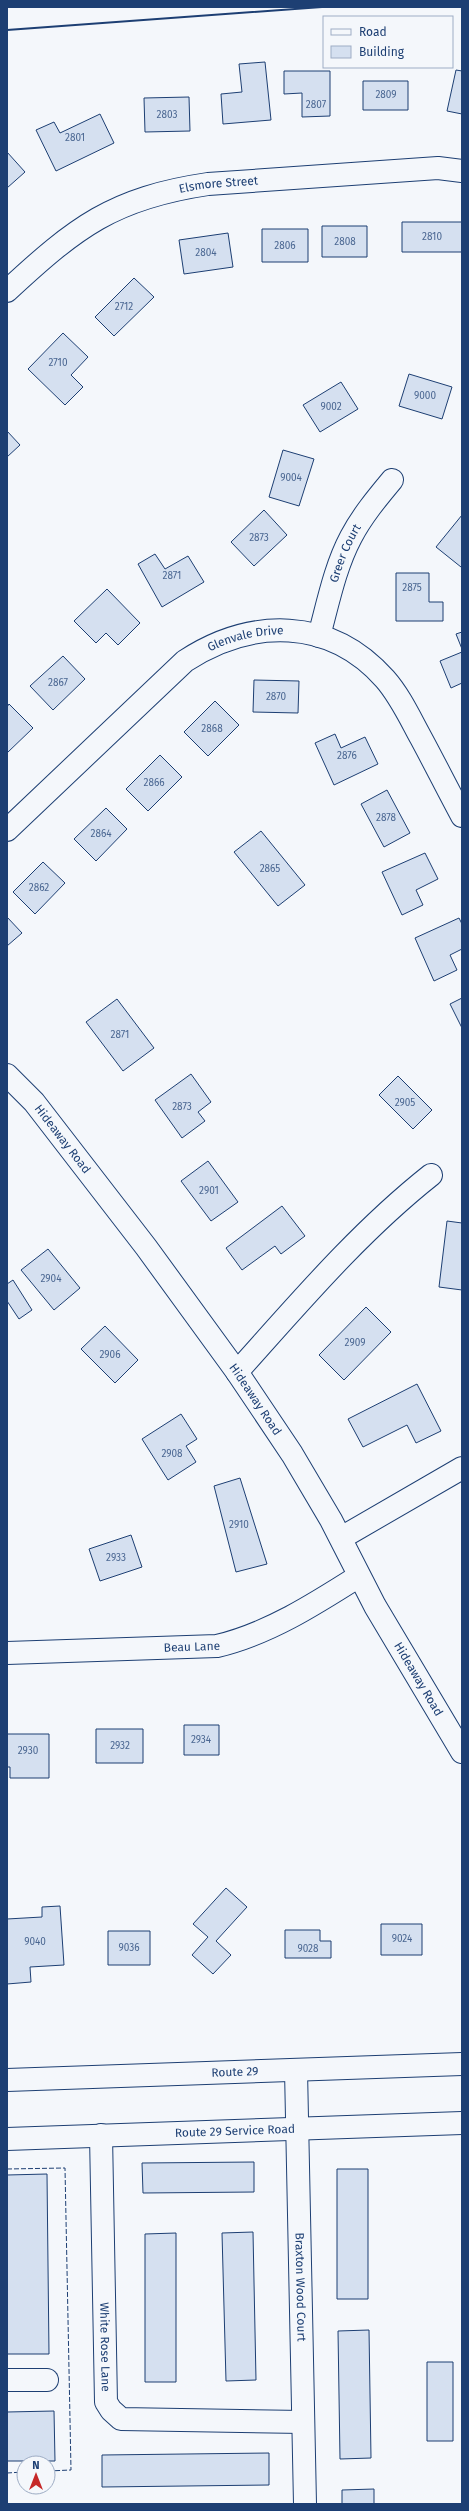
<svg xmlns="http://www.w3.org/2000/svg" width="469" height="2511" viewBox="0 0 469 2511" font-family="'Fira Sans',sans-serif">
<rect width="100%" height="100%" fill="#f4f7fb"/>
<!-- building -->
<path fill="#d5e0f0" stroke="#1d3f73" d="M265,62l6,58 -48,4 -2,-30 21,-2 -3,-28z
M456,70l6,1v43l-15,-3z
M284,71h46v45l-28,1v-24l-18,1z
M363,81h45v29h-45z
M189,97l1,34 -45,1 -1,-34z
M100,114l14,29 -58,28 -20,-41 18,-8 6,11z
M7,152l18,20 -18,16z
M402,222h60v30h-60z
M322,226h45v31h-45z
M262,229h46v33h-46z
M228,233l5,34 -49,7 -5,-34z
M134,278l20,19 -40,39 -19,-19z
M63,333l25,24 -17,18 12,12 -18,18 -37,-36z
M409,374l43,13 -10,32 -43,-13z
M341,382l17,27 -38,23 -17,-27z
M7,431l13,14 -13,12z
M283,450l31,9 -15,47 -30,-9z
M264,510l23,25 -33,31 -23,-24z
M462,515v52h-1l-25,-20z
M155,554l10,15 23,-13 16,26 -42,25 -24,-43z
M396,573h33v29h14v19h-47z
M107,589l33,34 -22,22 -12,-12 -10,10 -22,-22z
M462,632v17l-6,-15z
M462,652v31l-11,5 -11,-27z
M63,656l22,23 -32,31 -23,-24z
M254,680l45,1 -1,32 -45,-1z
M215,701l24,24 -31,31 -24,-24z
M9,704l24,24 -26,25v-46z
M335,734l6,14 24,-11 13,27 -44,21 -19,-42z
M160,755l22,22 -34,34 -22,-22z
M387,790l23,43 -26,14 -23,-43z
M106,808l21,21 -31,32 -22,-22z
M261,831l44,54 -27,21 -44,-54z
M425,853l13,26 -22,11 7,15 -21,10 -20,-43z
M43,862l22,21 -30,31 -22,-22z
M7,917l15,16 -15,13z
M459,918l3,6v25l-12,6 7,15 -23,11 -19,-43z
M462,998v30l-12,-24z
M117,999l37,49 -31,23 -37,-49z
M191,1074l20,28 -13,10 7,9 -23,17 -27,-38z
M398,1076l34,34 -19,19 -34,-34z
M208,1161l30,41 -27,19 -30,-40z
M282,1206l23,30 -24,18 -6,-8 -33,24 -16,-22z
M447,1221l15,2v67l-23,-3z
M48,1249l32,39 -26,22 -33,-40z
M13,1280l19,30 -13,9 -12,-18v-17z
M366,1307l25,25 -47,48 -25,-25z
M105,1326l33,34 -23,23 -34,-34z
M417,1384l24,47 -25,12 -9,-18 -44,22 -15,-28z
M181,1414l16,25 -11,7 10,16 -28,18 -26,-41z
M240,1478l27,86 -31,8 -22,-86z
M131,1535l11,32 -42,14 -11,-32z
M184,1725h35v30h-35z
M96,1729h47v34h-47z
M7,1734h42v44h-39v-11h-3z
M226,1888l21,19 -31,34 15,14 -18,19 -21,-19 16,-18 -15,-13z
M60,1906l4,59 -34,2 1,15 -24,2v-65l35,-2v-10z
M381,1924h41v31h-41z
M285,1930h35v11h11v17h-46z
M108,1931h42v34h-42z
M254,2162v30l-111,1 -1,-30z
M337,2169h31v130h-31z
M47,2174l2,180h-42v-179z
M253,2232l3,148 -30,1 -4,-148z
M176,2233v149h-31v-148z
M369,2330l2,128 -31,1 -2,-128z
M427,2362h26v79h-26z
M54,2411l1,50h-48v-49z
M269,2453v32l-167,2v-32z
M374,2489v15h-32v-14z"/>
<g fill="none" stroke-linecap="round" stroke-linejoin="round">
<defs>
<g id="minor">
<path id="s1" d="M7,291c69,-64 106,-93 201,-107l230,-16 24,3"/>
<path id="s2" d="M319,636c9,-33 16,-69 32,-99 11,-21 26,-39 41,-57"/>
<path id="s3" d="M7,830l178,-169c66,-43 145,-44 200,18 15,17 25,39 36,59 14,26 27,52 41,78"/>
<path id="s4" d="M7,1075l27,27 112,145 91,125 55,82 39,66 44,86 87,146"/>
<path d="M237,1372c62,-69 122,-140 194,-197"/>
<path d="M341,1538l121,-70"/>
<path id="s5" d="M7,1653l210,-7c51,-12 98,-42 142,-70"/>
<path id="s6" d="M296,2070l9,434"/>
<path id="s7" d="M101,2135l5,267 5,8 10,9 182,3"/>
<path id="s8" d="M7,2139l455,-16"/>
<path d="M7,2380h40"/>
</g>
<g id="major">
<path id="s9" d="M7,2080l455,-16"/>
</g>
</defs>
<!-- minor casing -->
<use href="#minor" stroke="#1d3f73" stroke-width="24"/>
<!-- major casing -->
<use href="#major" stroke="#1d3f73" stroke-width="24"/>
<!-- minor -->
<use href="#minor" stroke="#f4f7fb" stroke-width="22"/>
<!-- major -->
<use href="#major" stroke="#f4f7fb" stroke-width="22"/>
<!-- fence -->
<path stroke="#1d3f73" stroke-width="1" stroke-dasharray="5 2" stroke-linecap="butt" d="M7,2169l58,-1 6,302 -23,1
M7,2473l17,-1"/>
<!-- wall -->
<path stroke="#1d3f73" stroke-width="2" d="M7,30l315,-23"/>
</g>
<g text-anchor="middle" dominant-baseline="central" stroke-width="3" stroke-linejoin="round" paint-order="stroke">
<!-- number labels -->
<g font-size="10" fill="#4b6792">
<text x="386" y="95">2809</text>
<text x="316" y="105">2807</text>
<text x="167" y="115">2803</text>
<text x="75" y="138">2801</text>
<text x="432" y="237">2810</text>
<text x="345" y="242">2808</text>
<text x="285" y="246">2806</text>
<text x="206" y="253">2804</text>
<text x="124" y="307">2712</text>
<text x="58" y="363">2710</text>
<text x="425" y="396">9000</text>
<text x="331" y="407">9002</text>
<text x="291" y="478">9004</text>
<text x="259" y="538">2873</text>
<text x="172" y="576">2871</text>
<text x="412" y="588">2875</text>
<text x="58" y="683">2867</text>
<text x="276" y="697">2870</text>
<text x="212" y="729">2868</text>
<text x="347" y="756">2876</text>
<text x="154" y="783">2866</text>
<text x="386" y="818">2878</text>
<text x="101" y="834">2864</text>
<text x="270" y="869">2865</text>
<text x="39" y="888">2862</text>
<text x="120" y="1035">2871</text>
<text x="405" y="1103">2905</text>
<text x="182" y="1107">2873</text>
<text x="209" y="1191">2901</text>
<text x="51" y="1279">2904</text>
<text x="355" y="1343">2909</text>
<text x="110" y="1355">2906</text>
<text x="172" y="1454">2908</text>
<text x="239" y="1525">2910</text>
<text x="116" y="1558">2933</text>
<text x="201" y="1740">2934</text>
<text x="120" y="1746">2932</text>
<text x="28" y="1751">2930</text>
<text x="402" y="1939">9024</text>
<text x="35" y="1942">9040</text>
<text x="129" y="1948">9036</text>
<text x="308" y="1949">9028</text>
</g>
<!-- street labels -->
<g font-size="12" fill="#1d3f73" stroke="#f4f7fb">
<text stroke="none"><textPath href="#s1" startOffset="243">Elsmore Street</textPath></text>
<text stroke="none"><textPath href="#s2" startOffset="87">Greer Court</textPath></text>
<text stroke="none"><textPath href="#s3" startOffset="311">Glenvale Drive</textPath></text>
<text stroke="none"><textPath href="#s4" startOffset="85">Hideaway Road</textPath></text>
<text stroke="none"><textPath href="#s4" startOffset="409">Hideaway Road</textPath></text>
<text stroke="none"><textPath href="#s5" startOffset="185">Beau Lane</textPath></text>
<text stroke="none"><textPath href="#s4" startOffset="733">Hideaway Road</textPath></text>
<text stroke="none"><textPath href="#s9" startOffset="228">Route 29</textPath></text>
<text stroke="none"><textPath href="#s8" startOffset="228">Route 29 Service Road</textPath></text>
<text stroke="none"><textPath href="#s6" startOffset="217">Braxton Wood Court</textPath></text>
<text stroke="none"><textPath href="#s7" startOffset="212">White Rose Lane</textPath></text>
</g>
</g>
<!-- border -->
<rect width="469" height="2511" fill="none" stroke="#1d3f73" stroke-width="16"/>
<!-- legend -->
<rect x="323" y="16" width="130" height="52" fill="#f4f7fb" stroke="#9eadc5"/>
<rect x="331" y="29" width="20" height="6" fill="#f4f7fb" stroke="#9eadc5"/>
<text x="359" y="36" font-size="12" fill="#1d3f73">Road</text>
<rect x="331" y="46" width="20" height="12" fill="#d5e0f0" stroke="#9eadc5"/>
<text x="359" y="56" font-size="12" fill="#1d3f73">Building</text>
<!-- north arrow -->
<g transform="translate(36 2475)"><circle r="19" fill="#f4f7fb" stroke="#9eadc5"/>
<path d="M0-3L7 15L0 10L-7 15Z" fill="#c62828"/>
<text y="-6" font-size="11" font-weight="bold" text-anchor="middle" fill="#1d3f73">N</text>
</g>
</svg>
